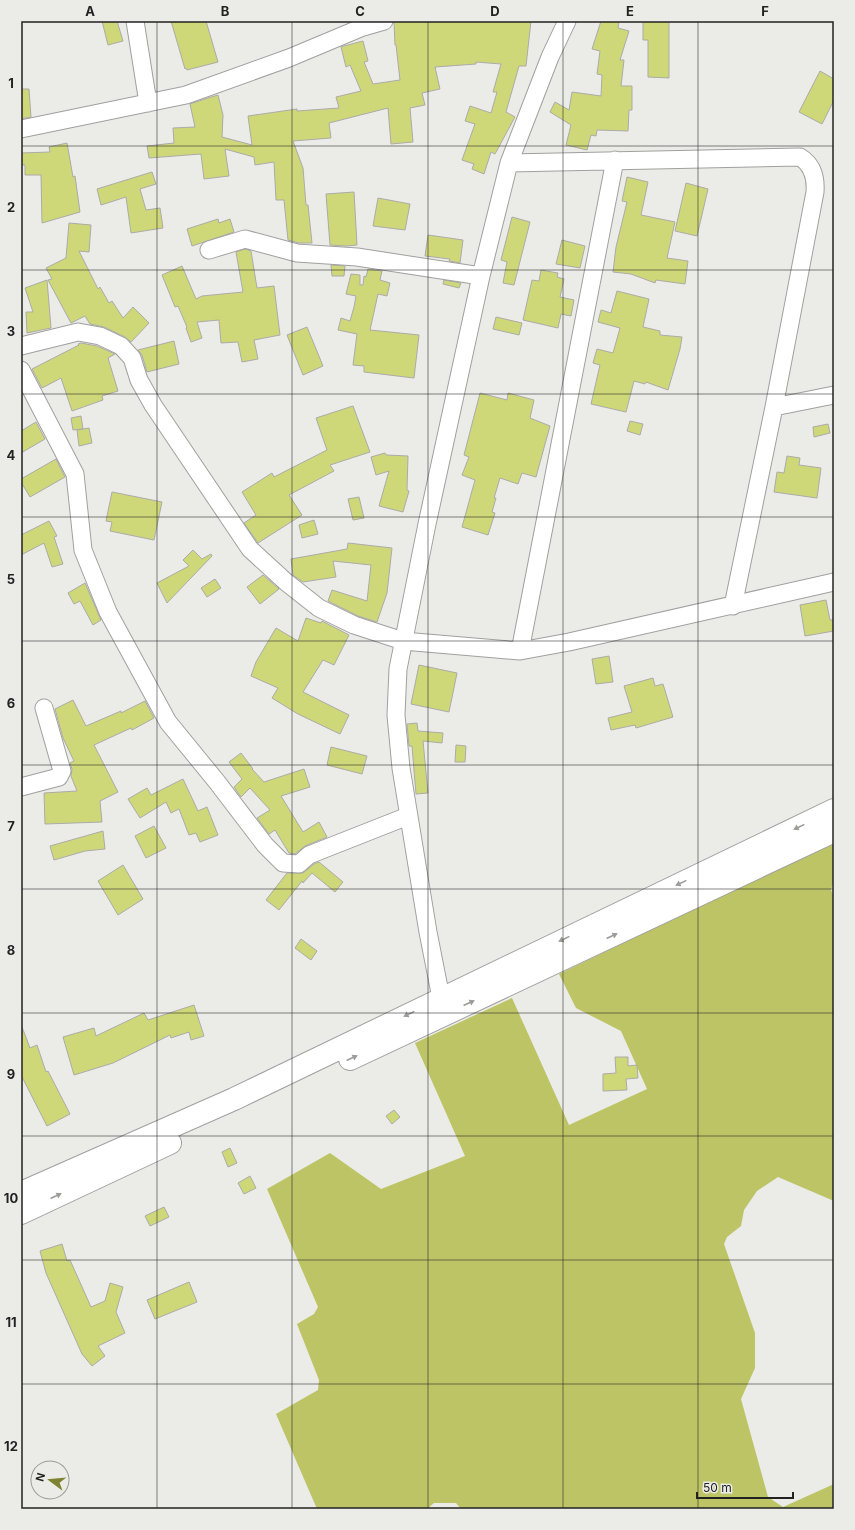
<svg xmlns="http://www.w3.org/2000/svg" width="855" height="1530" viewBox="0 0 855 1530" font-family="Inter,sans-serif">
<rect width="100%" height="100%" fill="#ebebe8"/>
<!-- forest -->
<path fill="#bcc465" d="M834,841v39l-3,10 3,7v304l-56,-24 -21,14 -13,19 -3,16 -14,11 -3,7 31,89v35l-14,31 27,98 15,10 51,-23v25h-373l-5,-6h-22l-7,6h-110l-41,-95 42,-24 1,-10 -22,-56 17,-10 4,-7 -51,-118 63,-36 51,36 84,-33 -50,-113 97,-45 57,127 78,-36 -26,-58 -45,-23 -17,-34z"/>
<!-- building -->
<path fill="#cfd878" stroke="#ababa8" d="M102,21h15l6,20 -15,4z
M171,21h35l12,41 -31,8 -1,-2 -1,1z
M394,21h29l1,1 20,-1h87l-5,45h-7l-13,46 9,5 -20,37 -4,-2 -7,22 -12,-5 2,-5 -12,-4 13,-36 -10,-3 5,-15 21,7 6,-21h-4l8,-28 -25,-2v2l-41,3 5,22 -18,4 3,12 -15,3 3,34 -22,2 -3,-36 -59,15 2,15 -38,3 10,27 3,37h2l4,38h-13l-11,-3 -4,-40h-8l-2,-38 -19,3 -1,-8 -29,-8 4,27 -25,3 -3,-25 -52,4 -2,-12 27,-3 -1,-15 22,-1 -5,-23 18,-6 10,-3 5,20 -1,22 30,8 -4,-29 49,-7v2l42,-3 -3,-11 25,-6 -11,-26 -4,2 -5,-20 3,-1 19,-5 5,20 -4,1 9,22 27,-4 -4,-35h-1z
M601,21h18l-1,7 11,3 -9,29h4l-3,26h11v24h-3l-1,21 -31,-1 -1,6 -5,-1 -4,15 -21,-5 5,-20 -21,-13 5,-10 14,8 3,-18 29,4 1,-21 -5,-1 3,-23 -8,-2z
M643,21h26v57l-21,-1v-37h-5z
M820,71l14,8v21l-12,24 -23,-12z
M21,89h8l2,28 -10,2z
M67,143l6,34 2,-1 5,36 -38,11 -1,-48h-16v-10h-4v-12l29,-1 -1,-5z
M152,172l4,12 -16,5 6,21 14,-2 3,20 -32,5 -5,-36 -25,8 -4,-16z
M627,177l21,5 -7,33 34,7 -8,36 21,3 -3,23 -29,-4 -1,3 -24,-9 -18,-2 3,-25 11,-45 -5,-1z
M686,183l22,6 -11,47 -22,-5z
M354,192l3,53 -11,1 -16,-1 -4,-51z
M378,198l32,6 -5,26 -32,-4z
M512,217l18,5 -16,63 -11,-2 4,-21 -6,-2z
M218,219l1,4 11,-4 4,13 -42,14 -5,-17z
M69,223l22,2 -2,27 -10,-1 19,38 2,-2 9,16 3,-2 11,17 10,-11 16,16 -18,19 -6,-5 -21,-10 -14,-3 -5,-8 -14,7 -23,-43 4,-1 -6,-11 20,-10z
M428,235l35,5 -3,23 -11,-2 1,-2 -25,-3z
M562,240l23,6 -5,22 -24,-4z
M245,249l6,2 6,37 17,-2 6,49 -26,5 4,19 -16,3 -4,-20 -17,1 -2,-23 -22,2 5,16 -11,4 -5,-14 1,-1 -9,-21 -3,1 -13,-32 20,-9 14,33 6,-3 41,-4 -7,-40z
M331,265l14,1 -1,10h-12z
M368,269l14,2 -2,9 10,3 -3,13 -9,-2 -8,36 49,5 -5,43 -50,-6v-6l-11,-1 4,-31 -19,-4 3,-12 9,3 4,-14 2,-11 -10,-2 5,-20 9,1v10h3l1,-9 2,1z
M541,270l17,3 -1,4 7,2 -4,18 14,3 -3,16 -10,-2 -3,14 -35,-8 9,-40 7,1z
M47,280l4,48 -24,5 -1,-21h7l-8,-24z
M444,280l17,3 -2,5 -16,-4z
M617,291l32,8 -6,28 17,4v4l22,2 -2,12 -12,41 -22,-8 -1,2 -11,-3 -8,31 -35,-8 9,-39 -7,-2 4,-14 16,4 7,-25 -22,-6 3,-12 10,3z
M496,317l26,6 -3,12 -26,-6z
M307,327l16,39 -20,9 -16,-40z
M174,341l5,23 -32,8 -5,-17 -4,-5z
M81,343l16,3 18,8 -7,4 10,33 -16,5 1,4 -31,11 -11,-33 -19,10 -10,-19 47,-24 -1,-1z
M480,393l27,7 1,-7 26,7 -4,18 20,8 -14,51 -14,-4 -4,11 -18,-6 -6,20h2l-4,14 3,1 -7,22 -26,-8 13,-47 -13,-5 7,-18 -5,-2z
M353,406l17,46 -40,13 4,6 -45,24 13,20 -44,28 -14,-20 12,-8 -14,-23 30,-19 2,4 53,-27 -11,-32z
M81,416l2,13 -10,1 -2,-12z
M630,421l13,3 -3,11 -13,-4z
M36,422l9,17 -24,14v-22z
M828,424l2,9 -16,4 -1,-10z
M89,428l3,15 -13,3 -2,-16z
M385,453l1,2 22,1 -1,34 2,1 -6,21 -24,-6 10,-35 -13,4 -5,-18z
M787,456l13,2 -1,7 22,3 -4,30 -43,-6 3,-20 7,1z
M56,459l9,18 -35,20 -9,-15v-3z
M112,492l50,10 -8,38 -44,-9 2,-9 -6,-1z
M359,497l5,21 -11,2 -5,-21z
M314,520l4,14 -16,4 -3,-13z
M49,521l8,15 -3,1 9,27 -11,3 -8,-24 -23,12v-20z
M348,543l44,5 -5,45 -10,29 -19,-6 -30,-15 4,-11 35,11 4,-36 -38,-4 3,16 -33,5 -10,-7 -2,-16 56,-10z
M193,550l9,9 9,-5 1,2 -45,47 -10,-20 32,-17 -6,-6z
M263,575l16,14 -19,15 -13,-17z
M215,579l6,9 -14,9 -6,-9z
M85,583l16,37 -8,5 -13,-24 -6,3 -6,-11z
M826,600l4,20h4v11l-29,5 -5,-31z
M306,618l15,5 1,-2 27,14 -15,30 -11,-5 -20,32 46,23 -9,19 -42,-20 -26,-16 6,-10 -27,-12 5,-14 20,-34 22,13z
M609,656l4,26 -17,2 -4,-25z
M419,665l38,8 -8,39 -38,-8z
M653,678l2,8 8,-2 10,33 -37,11 -1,-3 -24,5 -3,-12 24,-6 -8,-26z
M73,700l13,26 35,-15v2l24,-12 9,17 -22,12 -1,-2 -37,17 24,47 -18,9 2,21 -57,2 -1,-31 33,-2 -6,-15 1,-7 -2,-6 4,-2 -11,-23 -8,-29z
M417,723l1,8 25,2 -1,10 -19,-2 5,52 -12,1 -4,-48h-3l-2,-22z
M456,745l10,1 -1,16h-10z
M331,747l36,9 -5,18 -35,-9z
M241,753l12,16h-1l12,13 40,-13 6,18 -29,9 22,36 16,-10 8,15 -22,9 -10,8 -6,-1 -14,-23 -6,4 -12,-16 13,-8 -20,-22 -9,9 -7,-10 8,-8 -13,-17z
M183,779l15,32 9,-4 11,28 -18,7 -4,-9 -7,2 -10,-26 -8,4 -5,-11 -26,16 -12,-19 19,-11 4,7z
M154,826l12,22 -20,10 -11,-22z
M103,831l2,18 -20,2 -31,9 -4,-14z
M319,862l24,20 -8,10 -23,-19 -9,10 -1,-2 -23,29 -13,-10 21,-27h16l11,-9z
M123,865l20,34 -25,16 -20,-34z
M301,939l16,12 -6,9 -16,-12z
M194,1005l10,31 -13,4 -2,-8 -18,6 -1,-3 -57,28 -39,12 -11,-38 31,-9 2,8 48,-23 4,7z
M21,1027h1l8,21 7,-3 9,27 2,-1 22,43 -23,12 -26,-51z
M615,1057h13v9l9,-1 1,13 -12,1 1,11 -24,1v-17l13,-1z
M394,1110l6,7 -8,7 -6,-8z
M230,1148l7,15 -9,4 -6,-15z
M250,1176l6,12 -12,6 -6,-11z
M164,1207l5,10 -19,9 -5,-10z
M62,1244l5,17 3,-1 21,47 14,-6 5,-18 13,4 -7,25 9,21 -27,13 7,10 -13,10 -10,-12 -36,-81 -6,-22z
M189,1282l8,20 -42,17 -8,-19z"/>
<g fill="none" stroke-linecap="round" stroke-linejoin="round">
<defs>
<path id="minor" d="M135,21l13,82
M21,129l165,-34 103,-37 74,-31 21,-6
M509,163l291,-6c13,8 16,21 15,35l-41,215 -41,199
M209,250l36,-11 52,14 60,4 124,19
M21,346l57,-14 22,4 21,10 11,12 7,22 14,25 97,144 36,33 33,26 35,17 49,16 117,10 49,-9 265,-60
M21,370l54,104 8,76 25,62 60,110 49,60 48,63 18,18 16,1 10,-9 99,-39
M774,407l60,-12
M520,651l95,-491
M21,787l38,-10 3,-6 -18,-63
M445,1010l-4,-12 -13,-66 -27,-164 -5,-53 2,-46 29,-145 54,-248 28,-113 41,-106 17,-36"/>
<path id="major" d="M350,1059l484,-228
M21,1193l213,-94 600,-289
M21,1213l149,-70"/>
</defs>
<!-- minor casing -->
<use href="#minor" stroke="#a0a19e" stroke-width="19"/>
<!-- major casing -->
<use href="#major" stroke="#a0a19e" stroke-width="24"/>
<!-- minor -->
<use href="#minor" stroke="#fff" stroke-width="17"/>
<!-- major -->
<use href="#major" stroke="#fff" stroke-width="22"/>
</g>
<!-- one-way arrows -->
<defs><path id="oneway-solid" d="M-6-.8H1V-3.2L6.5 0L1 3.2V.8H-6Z"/></defs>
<g fill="#9c9c9b">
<use href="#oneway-solid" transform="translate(799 827) rotate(154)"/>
<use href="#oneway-solid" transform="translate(681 883) rotate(154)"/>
<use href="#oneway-solid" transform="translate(612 936) rotate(-25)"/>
<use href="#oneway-solid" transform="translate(564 939) rotate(154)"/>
<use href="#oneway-solid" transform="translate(469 1003) rotate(-25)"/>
<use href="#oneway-solid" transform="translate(409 1014) rotate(154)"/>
<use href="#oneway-solid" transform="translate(352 1058) rotate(-25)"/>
<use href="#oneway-solid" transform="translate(56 1196) rotate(-25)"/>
</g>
<!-- grid -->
<path fill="none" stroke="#222221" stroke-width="1" stroke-opacity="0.55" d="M157,21v1488M292,21v1488M428,21v1488M563,21v1488M698,21v1488M21,146h813M21,270h813M21,394h813M21,517h813M21,641h813M21,765h813M21,889h813M21,1013h813M21,1136h813M21,1260h813M21,1384h813"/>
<!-- border -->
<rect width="855" height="1530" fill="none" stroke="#ebebe8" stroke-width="44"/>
<!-- north arrow -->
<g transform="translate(50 1480) rotate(286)"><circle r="19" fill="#ebebe8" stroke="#9b9b98"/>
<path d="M0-3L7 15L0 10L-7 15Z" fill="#7d832e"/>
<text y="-6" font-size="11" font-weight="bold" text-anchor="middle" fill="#222221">N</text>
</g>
<!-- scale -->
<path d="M697 1492v6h96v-6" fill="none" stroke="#222221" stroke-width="2"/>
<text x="703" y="1492" font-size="12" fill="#222221" stroke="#ebebe8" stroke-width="3" paint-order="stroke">50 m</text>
<rect x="22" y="22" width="811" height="1486" fill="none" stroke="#222221" stroke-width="1.5"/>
<g font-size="13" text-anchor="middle" font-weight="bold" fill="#222221">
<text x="90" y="16">A</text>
<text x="225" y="16">B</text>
<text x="360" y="16">C</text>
<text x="495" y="16">D</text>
<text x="630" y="16">E</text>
<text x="765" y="16">F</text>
<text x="11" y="88">1</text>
<text x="11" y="212">2</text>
<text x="11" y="336">3</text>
<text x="11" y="460">4</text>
<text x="11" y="584">5</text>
<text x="11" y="708">6</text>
<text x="11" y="831">7</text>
<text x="11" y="955">8</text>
<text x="11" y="1079">9</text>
<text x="11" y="1203">10</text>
<text x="11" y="1327">11</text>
<text x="11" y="1451">12</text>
</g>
</svg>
